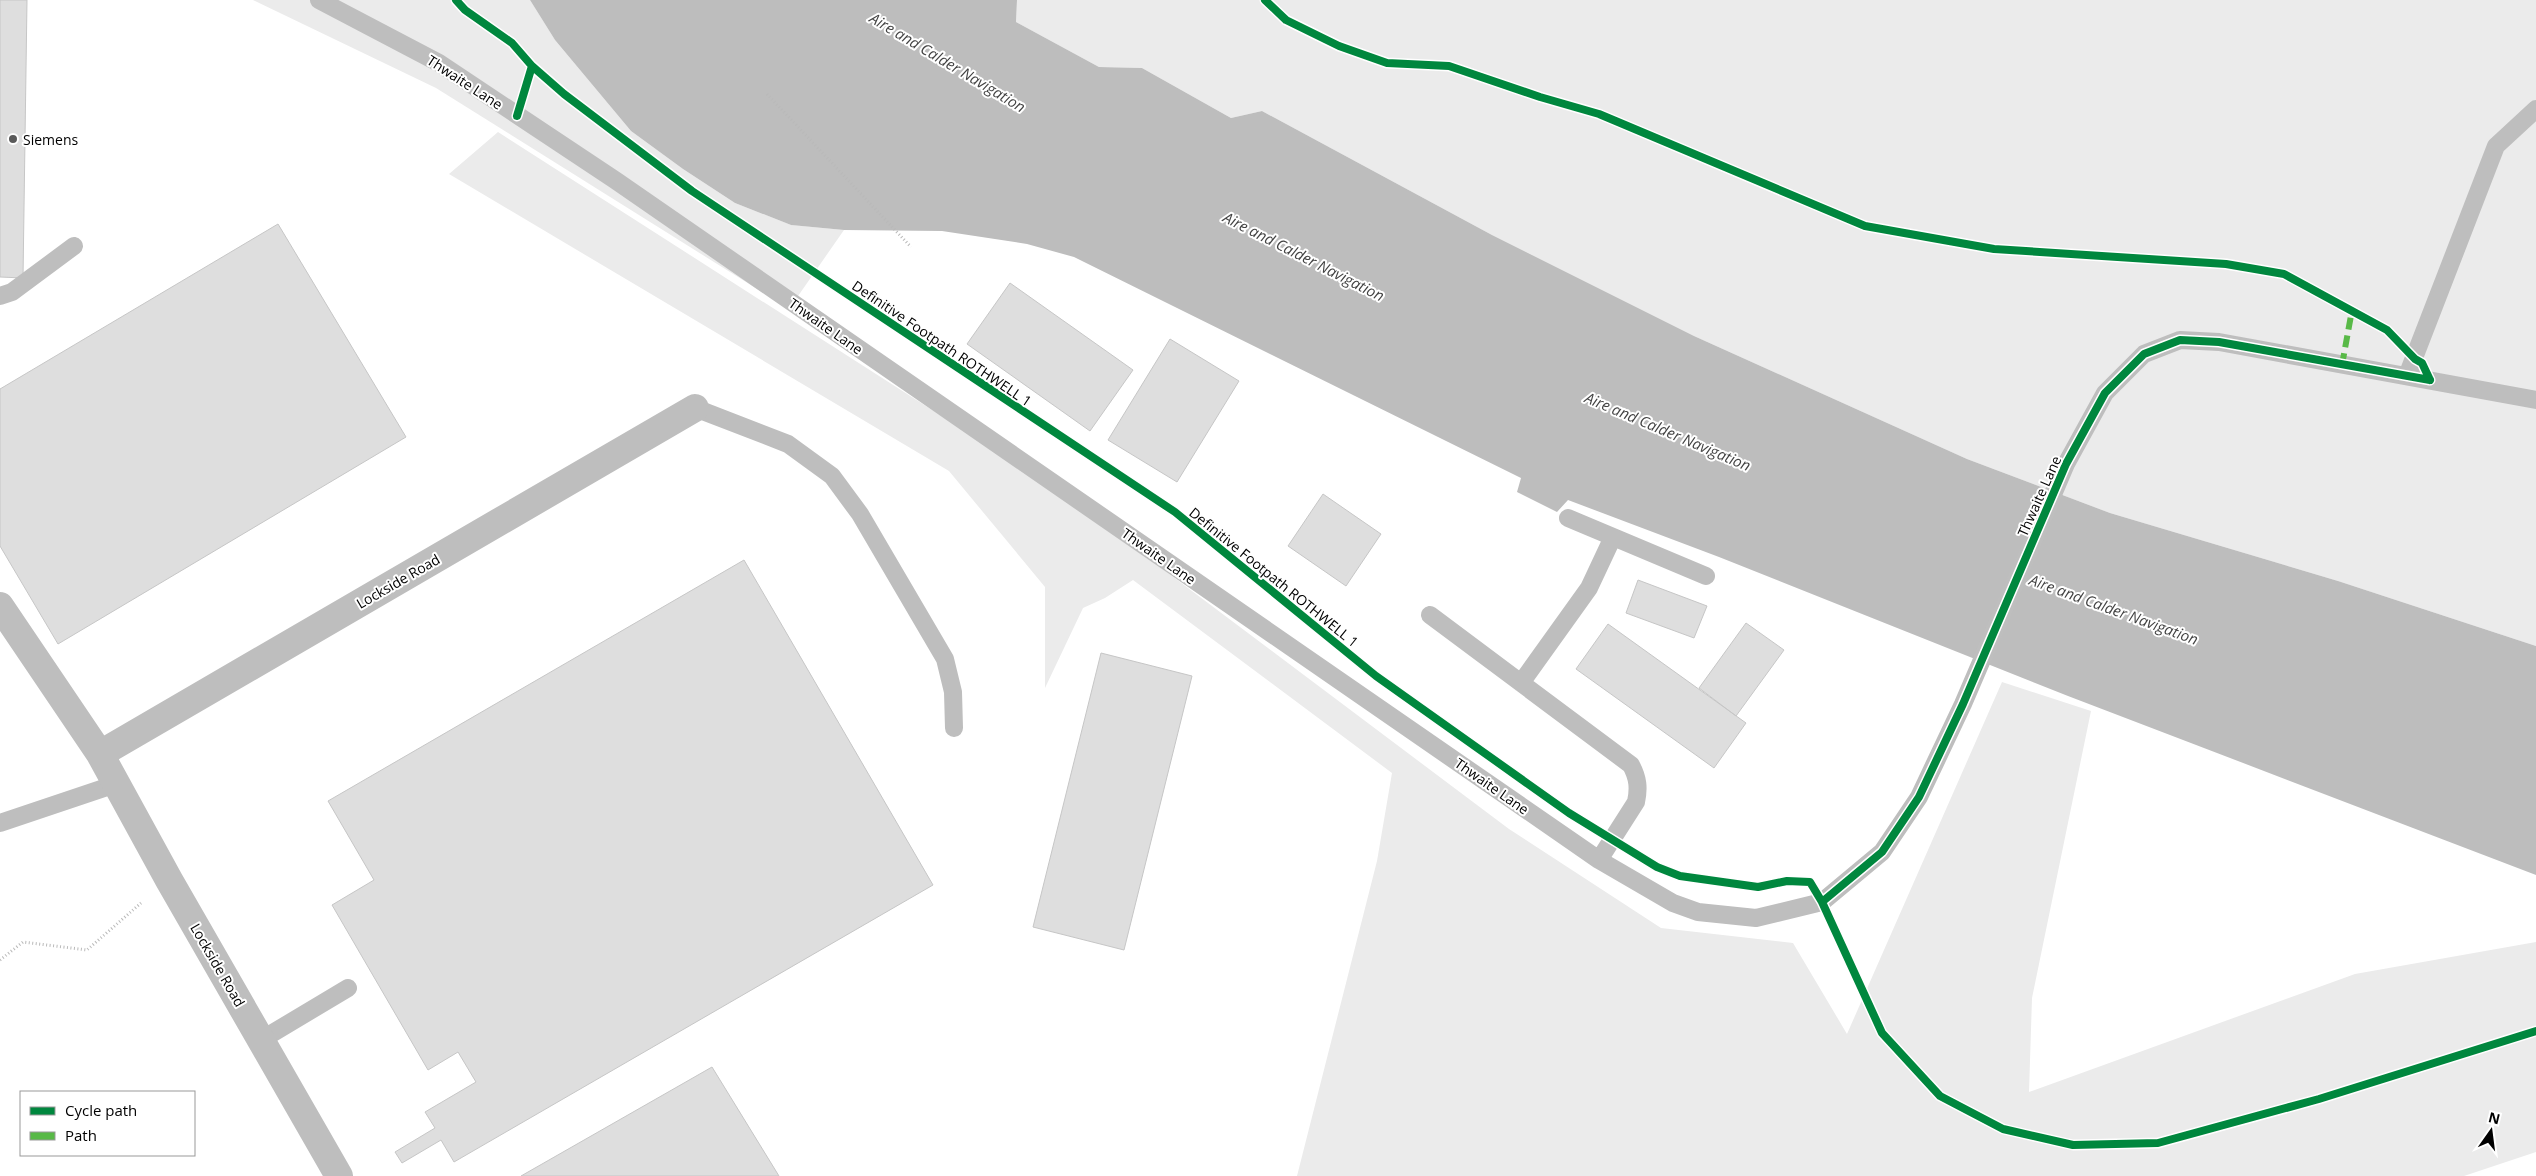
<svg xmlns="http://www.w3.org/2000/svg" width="2536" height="1176" viewBox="0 0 2536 1176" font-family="'Open Sans',sans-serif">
<rect width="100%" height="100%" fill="#fff"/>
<!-- green -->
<path fill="#ebebeb" d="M253,0h277l25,40 76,91 52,38 52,34 56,22 53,5 -55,79 -353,-221z
M1017,0h1519v646l-198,-65 -228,-68 -143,-54 -273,-123 -202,-101 -230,-124 -31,7 -89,-50 -43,-1 -83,-45z
M498,132l562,360 449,337 152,99 132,15 54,91 155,-352 89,29 -59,287 -3,94 326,-118 181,-32v210l-72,24h-1167l80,-315 15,-88 -259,-193 -28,18 -22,10 -38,80v-101l-96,-116 -500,-297z"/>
<!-- water -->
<path fill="#bdbdbd" d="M530,0h487l-1,22 83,45 43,1 89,50 31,-7 230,124 202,101 273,123 143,54 228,68 198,65v229l-468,-179 -349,-139 -151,-57 -11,12 -40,-20 4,-14 -447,-221 -47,-13 -85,-13 -98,-1 -53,-5 -56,-22 -52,-34 -52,-38 -76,-91z"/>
<!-- building -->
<path fill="#dedede" stroke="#c6c6c6" d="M0,0h27l-4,278 -23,-1z
M278,224l128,213 -348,207 -58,-98v-157z
M1010,283l123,87 -43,61 -123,-87z
M1170,339l69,42 -62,101 -69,-42z
M1323,494l58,40 -35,52 -58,-40z
M744,560l189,325 -479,277 -13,-22 -39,23 -7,-11 40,-24 -10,-16 51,-30 -18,-30 -30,18 -96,-165 42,-25 -46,-79z
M1638,580l69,26 -13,32 -68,-25z
M1746,623l38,27 -48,66 -37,-28z
M1608,624l138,99 -32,45 -138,-99z
M1101,653l91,23 -68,274 -91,-23z
M712,1067l67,109h-258z"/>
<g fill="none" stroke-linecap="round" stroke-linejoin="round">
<!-- path -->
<path stroke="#b9b9b9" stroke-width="3" stroke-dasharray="1 2.5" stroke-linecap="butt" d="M767,94l144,153
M0,960l23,-18 64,8 54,-47"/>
<!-- service -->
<path stroke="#bebebe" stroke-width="18" d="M319,0l120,63 176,117 984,680 74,43 25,9 58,6 66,-16 60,-50 37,-55 44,-93 103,-240 39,-71 39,-39 36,-14 39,2 317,58
M0,296l12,-4 62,-46
M2407,376l89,-230 40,-37
M695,408l93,36 44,32 28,38 85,145 8,33 1,36
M1568,518l138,58
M1430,615l201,150c7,13 8,23 5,37l-37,58
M1521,683l68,-95 23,-49
M0,823l116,-39
M261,1040l87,-52"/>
<!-- minor -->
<path stroke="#bebebe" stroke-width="28" d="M0,606l100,148 69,126 170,296
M100,754l595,-346"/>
<!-- quiet -->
<path stroke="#58b947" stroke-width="6" stroke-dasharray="12 6" stroke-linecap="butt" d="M2342,365l10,-55"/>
<defs>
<path id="cycleway" d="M456,0l9,10 47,33 20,23
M1265,0l21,20 53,26 48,17 62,3 91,31 59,17 266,112 129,23 232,15 58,10 103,56 28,29 7,4 8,17
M517,116l15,-50 32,28 128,97 483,321 201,164 193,137 88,54 23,9 78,11 29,-6 23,1 12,20 60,131 58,63 63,33 70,16 85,-2 161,-44 217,-68
M1822,902l60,-50 37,-55 44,-93 103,-240 39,-71 39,-39 36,-14 39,2 211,38"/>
</defs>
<!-- cycleway casing -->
<use href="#cycleway" stroke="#fff" stroke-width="11"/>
<!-- cycleway -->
<use href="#cycleway" stroke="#00873e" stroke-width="8"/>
</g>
<!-- markers -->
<circle fill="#595959" stroke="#fff" stroke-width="2" cx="13" cy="139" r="5"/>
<g text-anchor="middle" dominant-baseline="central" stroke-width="4" stroke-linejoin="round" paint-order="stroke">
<!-- street labels -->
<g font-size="14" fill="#000" stroke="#fff">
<text transform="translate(465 82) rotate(33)">Thwaite Lane</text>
<text transform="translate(826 326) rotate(35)">Thwaite Lane</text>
<text transform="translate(942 343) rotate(34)">Definitive Footpath ROTHWELL 1</text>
<text transform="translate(2039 496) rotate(-66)">Thwaite Lane</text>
<text transform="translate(1159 556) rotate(35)">Thwaite Lane</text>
<text transform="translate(1274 577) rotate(39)">Definitive Footpath ROTHWELL 1</text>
<text transform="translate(398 581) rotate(-30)">Lockside Road</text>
<text transform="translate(1492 786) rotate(35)">Thwaite Lane</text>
<text transform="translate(218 965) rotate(60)">Lockside Road</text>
</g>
<!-- poi labels -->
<g font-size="14" fill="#000" stroke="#fff" text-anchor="start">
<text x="23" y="139">Siemens</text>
</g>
<!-- water labels -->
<g font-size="15" font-style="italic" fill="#424242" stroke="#fff">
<text transform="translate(948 62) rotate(31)">Aire and Calder Navigation</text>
<text transform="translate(1304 256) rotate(27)">Aire and Calder Navigation</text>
<text transform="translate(1668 431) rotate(23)">Aire and Calder Navigation</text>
<text transform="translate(2114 609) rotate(20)">Aire and Calder Navigation</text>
</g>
</g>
<!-- legend -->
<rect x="20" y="1091" width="175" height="65" fill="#ffffff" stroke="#999999"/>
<rect x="30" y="1107" width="25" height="8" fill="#00873e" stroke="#999999"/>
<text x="65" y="1116" font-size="15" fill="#000000">Cycle path</text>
<rect x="30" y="1132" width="25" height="8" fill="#58b947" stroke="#999999"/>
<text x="65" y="1141" font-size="15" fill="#000000">Path</text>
<!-- north arrow -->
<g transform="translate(2491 1131) rotate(14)" stroke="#ffffff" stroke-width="4" paint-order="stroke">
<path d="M0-4L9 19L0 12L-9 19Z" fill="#000000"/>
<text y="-8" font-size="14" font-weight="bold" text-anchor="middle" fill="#000000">N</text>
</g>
</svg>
